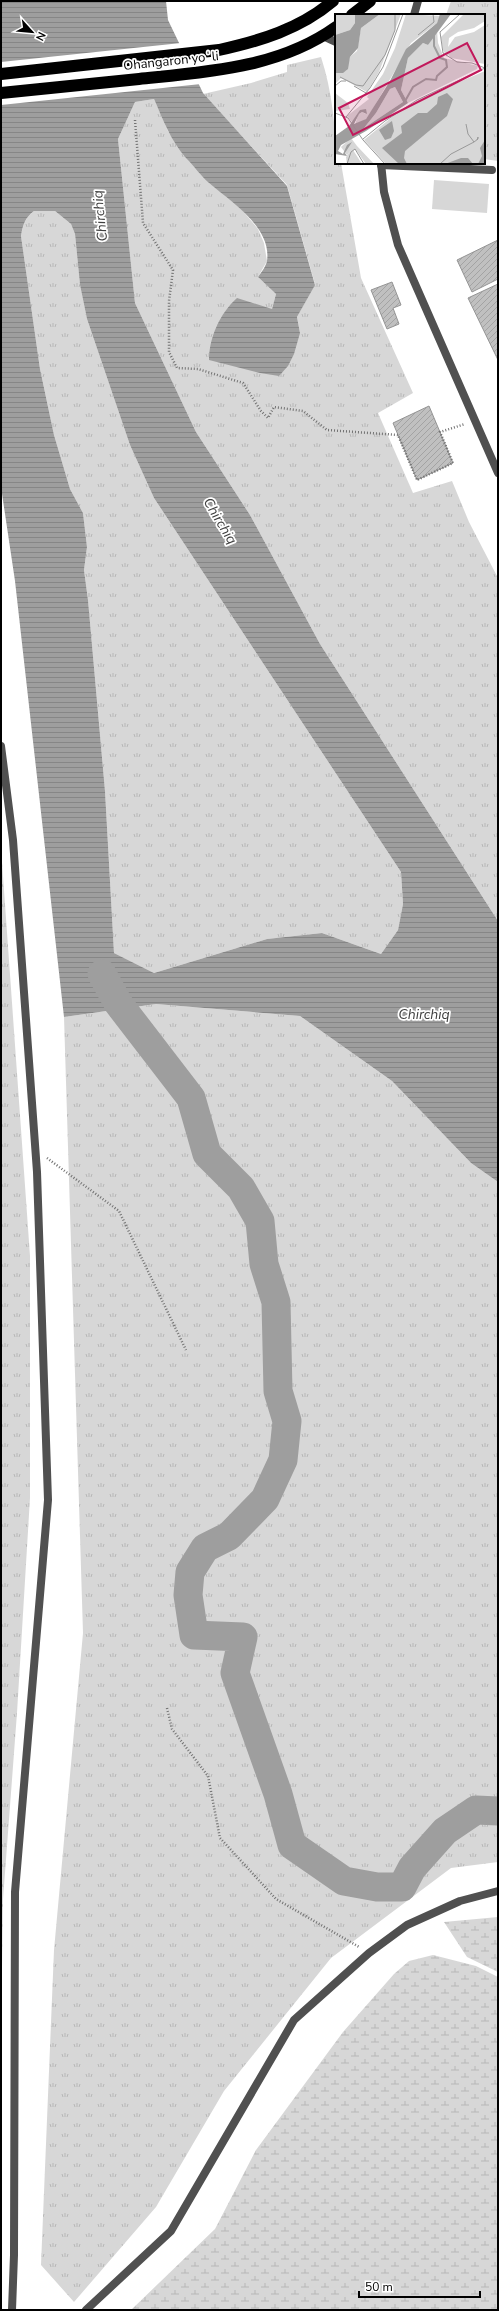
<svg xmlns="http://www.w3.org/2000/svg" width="499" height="2311" viewBox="0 0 499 2311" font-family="'Nunito Sans',sans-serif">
<defs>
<pattern id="grass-tufts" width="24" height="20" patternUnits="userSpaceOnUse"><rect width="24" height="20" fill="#d7d7d7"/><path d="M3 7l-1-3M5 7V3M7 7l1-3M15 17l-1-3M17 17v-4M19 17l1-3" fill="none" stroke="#b7b7b7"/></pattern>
<pattern id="wetland-marsh" width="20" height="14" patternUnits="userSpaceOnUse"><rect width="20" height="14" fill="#d7d7d7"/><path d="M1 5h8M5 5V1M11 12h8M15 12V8" fill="none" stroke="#b7b7b7"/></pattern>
<pattern id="water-rules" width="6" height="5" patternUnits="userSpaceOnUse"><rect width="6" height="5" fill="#9e9e9e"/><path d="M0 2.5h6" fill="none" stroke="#868686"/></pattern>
<pattern id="building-hatch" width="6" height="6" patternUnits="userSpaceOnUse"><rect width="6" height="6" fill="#c0c0c0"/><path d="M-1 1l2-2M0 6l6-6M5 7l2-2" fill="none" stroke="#a3a3a3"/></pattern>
</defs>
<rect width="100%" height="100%" fill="#fff"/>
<!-- grass -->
<path fill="url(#grass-tufts)" d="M451,1h47v160l-14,-2v-144h-38z
M321,57c11,33 15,72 15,106h5l20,115 52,115 -35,20 35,80 39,-12 17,41 29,56v343l-178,-277 -70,-129 -54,-83 -61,-129 -17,-164 17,-37 19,-3 14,32 41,52 28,21 21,25 6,14 3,18 -9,16 18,17 -4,15 28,24 -3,-16 18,-33 -28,-99 -84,-91 48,-11 36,-11v-7z
M34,211h21l16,13 4,10 5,51 7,34 43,126 24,53 247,374 2,32 -5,26 -17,24 -59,-21 -55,6 -113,34 -40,-20 -9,-162 -17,-191 -4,-30 3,-23 -4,-34 -13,-24 -16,-54 -14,-66 -19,-133c2,-11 4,-18 13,-25z
M1,848l29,408v242l-13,215 -14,186 -2,137z
M156,1004l144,12 92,65 79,82 27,19v680l-47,6 -120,90 -107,133 -68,116 -82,95 -33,-37 13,-315 29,-317 -19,-616z"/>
<!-- wetland -->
<path fill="url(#wetland-marsh)" d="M498,1917v55l-31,-15 -23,-35z
M433,1955l43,11 22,11v333h-367l84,-81 41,-79 87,-118 51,-58 15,-13z"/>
<!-- pitch -->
<path fill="#d7d7d7" d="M434,180l55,4 -2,29 -55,-4z"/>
<!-- water -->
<path fill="url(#water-rules)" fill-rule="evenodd" d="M1,1h165l2,19 35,73 84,93 28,99 -18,32 3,16 -6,21 -6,12 -9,10 -19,-3 -51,-13c0,-22 11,-47 28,-62l35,11 4,-15 -18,-17c3,-4 8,-11 9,-16 5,-34 -37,-60 -58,-78 -8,-7 -15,-17 -23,-25 -15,-17 -23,-38 -32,-59l-19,3 -17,37 17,164 61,129 54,83 70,129 178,277v261l-27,-19 -79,-82 -92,-65 -144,-12 -92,13 -49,-436 -14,-94zM34,211h21l16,13 4,10 5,51 7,34 43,126 24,53 247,374 2,32 -5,26 -17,24 -59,-21 -55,6 -113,34 -40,-20 -9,-162 -17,-191 -4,-30 3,-23 -4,-34 -13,-24 -16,-54 -14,-66 -19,-133c2,-12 4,-18 13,-25z"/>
<!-- pier -->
<path fill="#fff" d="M181,43l20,41 -200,21v-43z"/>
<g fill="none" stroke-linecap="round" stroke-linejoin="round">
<!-- river -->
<path stroke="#9e9e9e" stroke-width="29" d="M102,974l16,29 73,95 16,56 34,34 19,33 4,43 12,38 2,89 9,30 -4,39 -18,39 -36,37 -24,12 -15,24 -2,23 6,40 49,2 -8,36 43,121 14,51 52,36 33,6h25l10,-19 33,-37 31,-21 22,1"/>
</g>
<!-- building -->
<path fill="url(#building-hatch)" stroke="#949494" d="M498,240v39l-26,13 -15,-32z
M392,282l9,23 -8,3 6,16 -12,5 -16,-39z
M498,284v76l-30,-62z
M429,406l24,57 -36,17 -24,-57z"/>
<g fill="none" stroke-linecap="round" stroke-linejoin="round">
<!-- path -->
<path stroke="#727272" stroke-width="2.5" stroke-dasharray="1 2" stroke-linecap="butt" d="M135,120l8,103 30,47 -4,31v51l8,16 21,1 45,14 18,28 7,7 6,-11 29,4 24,19 71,5 19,45 36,-17 -13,-31 25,-8
M47,1158l72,53 67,139
M167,1708l5,21 36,47 12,62 56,61 83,48"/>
<!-- lane -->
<path stroke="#505050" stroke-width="8" d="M381,165l111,5"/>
<!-- street -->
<path stroke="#505050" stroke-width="8" d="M414,15l4,-14
M323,36l13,6
M381,163l3,29 14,53 100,228
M1,746l12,94 24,332 11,328 -33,392 -1,363 -2,55
M86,2310l85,-79 123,-211 75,-67 38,-28 53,-24 38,-10"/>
<!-- highway -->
<path stroke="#000" stroke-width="12" d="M352,15l18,-14
M1,74l218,-24c41,-9 81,-21 114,-49
M1,93c46,-5 92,-9 138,-14 68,-7 140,-11 197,-52"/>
</g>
<g text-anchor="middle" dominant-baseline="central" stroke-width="3.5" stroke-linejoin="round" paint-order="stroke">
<!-- street labels -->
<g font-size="13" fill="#000" stroke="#fff">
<text transform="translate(171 61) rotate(-6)">Ohangaron yoʻli</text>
</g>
<!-- water labels -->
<g font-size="14" font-style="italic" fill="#3f3f3f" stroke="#fff">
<text transform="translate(100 216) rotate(-96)">Chirchiq</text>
<text transform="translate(220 521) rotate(59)">Chirchiq</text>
<text x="424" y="1014">Chirchiq</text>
</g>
</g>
<!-- overview -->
<g transform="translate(335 14)">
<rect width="150" height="150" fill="#fff"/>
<path d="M0,0h20v9l-5,7 -15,5zM45,0h21l-22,58 -12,20 -26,-14 -6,6v-12l11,-1 4,-14 7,-6 4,-23zM71,0l34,2 -3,7 -26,20 -40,69 -5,7 -11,6 3,-10 4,-3 4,2 -4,-4 -10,12 -5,-6 22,-17 -2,-2 16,-23 12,-26zM102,16l1,13 6,15 34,8 -1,3 -69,34 -7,-13 7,-32 15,-15 5,2zM150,57v93h-99l-22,-24 34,-28 24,-14zM60,73l8,15 -39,26 12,-15 14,-24zM0,79l13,10 2,6 -15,2zM16,124l6,8 17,18h-8l-10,-14h-3l9,14h-15l-1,-7 5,-7 -4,5 -6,-8z" fill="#d7d7d7"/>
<path d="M129,0h21v7l-11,7 -16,4 -9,6 -1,9 7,-10 19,-5 11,-7v39l-34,-6 -3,-4 -1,3 -4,-7 -2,-13z" fill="#d7d7d7"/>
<path d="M20,0h25l-19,14 -3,20 -8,9 -2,12 -5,4h-7l-1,-38 15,-5 5,-7zM105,0h11l-23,31 -5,-2 -15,15 -7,32 7,13 -42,28 -25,14 -3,6 5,3 4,-9 5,-3 -7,11 2,3 -12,-2v-18l14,-10 11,-16 6,-1 1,5 -5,-2 -3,2 -5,10 12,-5 24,-38 16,-32 31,-26zM60,73l8,15 -39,26 12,-15 14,-24zM112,79l6,6 -6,17 -42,35 -1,7 3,6h-8l-17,-16 20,-15 -1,-7 17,-13h9l10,-9 1,-7zM57,107l2,10 -3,7 -6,2 -6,-10zM150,126v24h-7l4,-8 -2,-8zM126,144h7l5,6h-28z" fill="#9e9e9e" fill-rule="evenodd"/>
<path fill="none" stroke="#9e9e9e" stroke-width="2" d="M69,89l9,-16 13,-8 10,1 1,-4 10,-9 -1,-7 -6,-2 -6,-12v-13"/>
<path fill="none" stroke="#999" stroke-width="1" d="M125,0l-20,18 3,21 14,9 15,1 13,5M83,21l16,-13 -1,-8M5,63l16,8 7,1 22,-31 10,-25v-16M0,72l6,-5h5M19,72l12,7M0,99l13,5 15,22 22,24M11,103l24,-29 13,-21 20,-53M131,110l2,10 6,8 4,-3v-2l-1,3M28,125l22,-18 32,-21 68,-32M12,150l4,-12 4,-3 9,15M105,150l11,-10 23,-12"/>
<path fill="#c2185b" fill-opacity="0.15" stroke="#c2185b" stroke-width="2" d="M132,29l14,27 -128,65 -14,-27z"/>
<rect width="150" height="150" fill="none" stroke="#000" stroke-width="2"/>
</g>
<!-- border -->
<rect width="499" height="2311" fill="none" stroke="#000000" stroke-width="4"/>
<!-- north arrow -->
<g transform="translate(32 32) rotate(117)" stroke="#ffffff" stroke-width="3" paint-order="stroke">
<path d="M0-3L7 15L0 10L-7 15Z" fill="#000000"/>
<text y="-6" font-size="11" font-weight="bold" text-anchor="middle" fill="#000000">N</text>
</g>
<!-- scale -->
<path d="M359 2291v6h121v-6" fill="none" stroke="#000000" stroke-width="2"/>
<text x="365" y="2291" font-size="12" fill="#000000" stroke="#ffffff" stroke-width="3" paint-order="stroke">50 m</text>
</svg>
